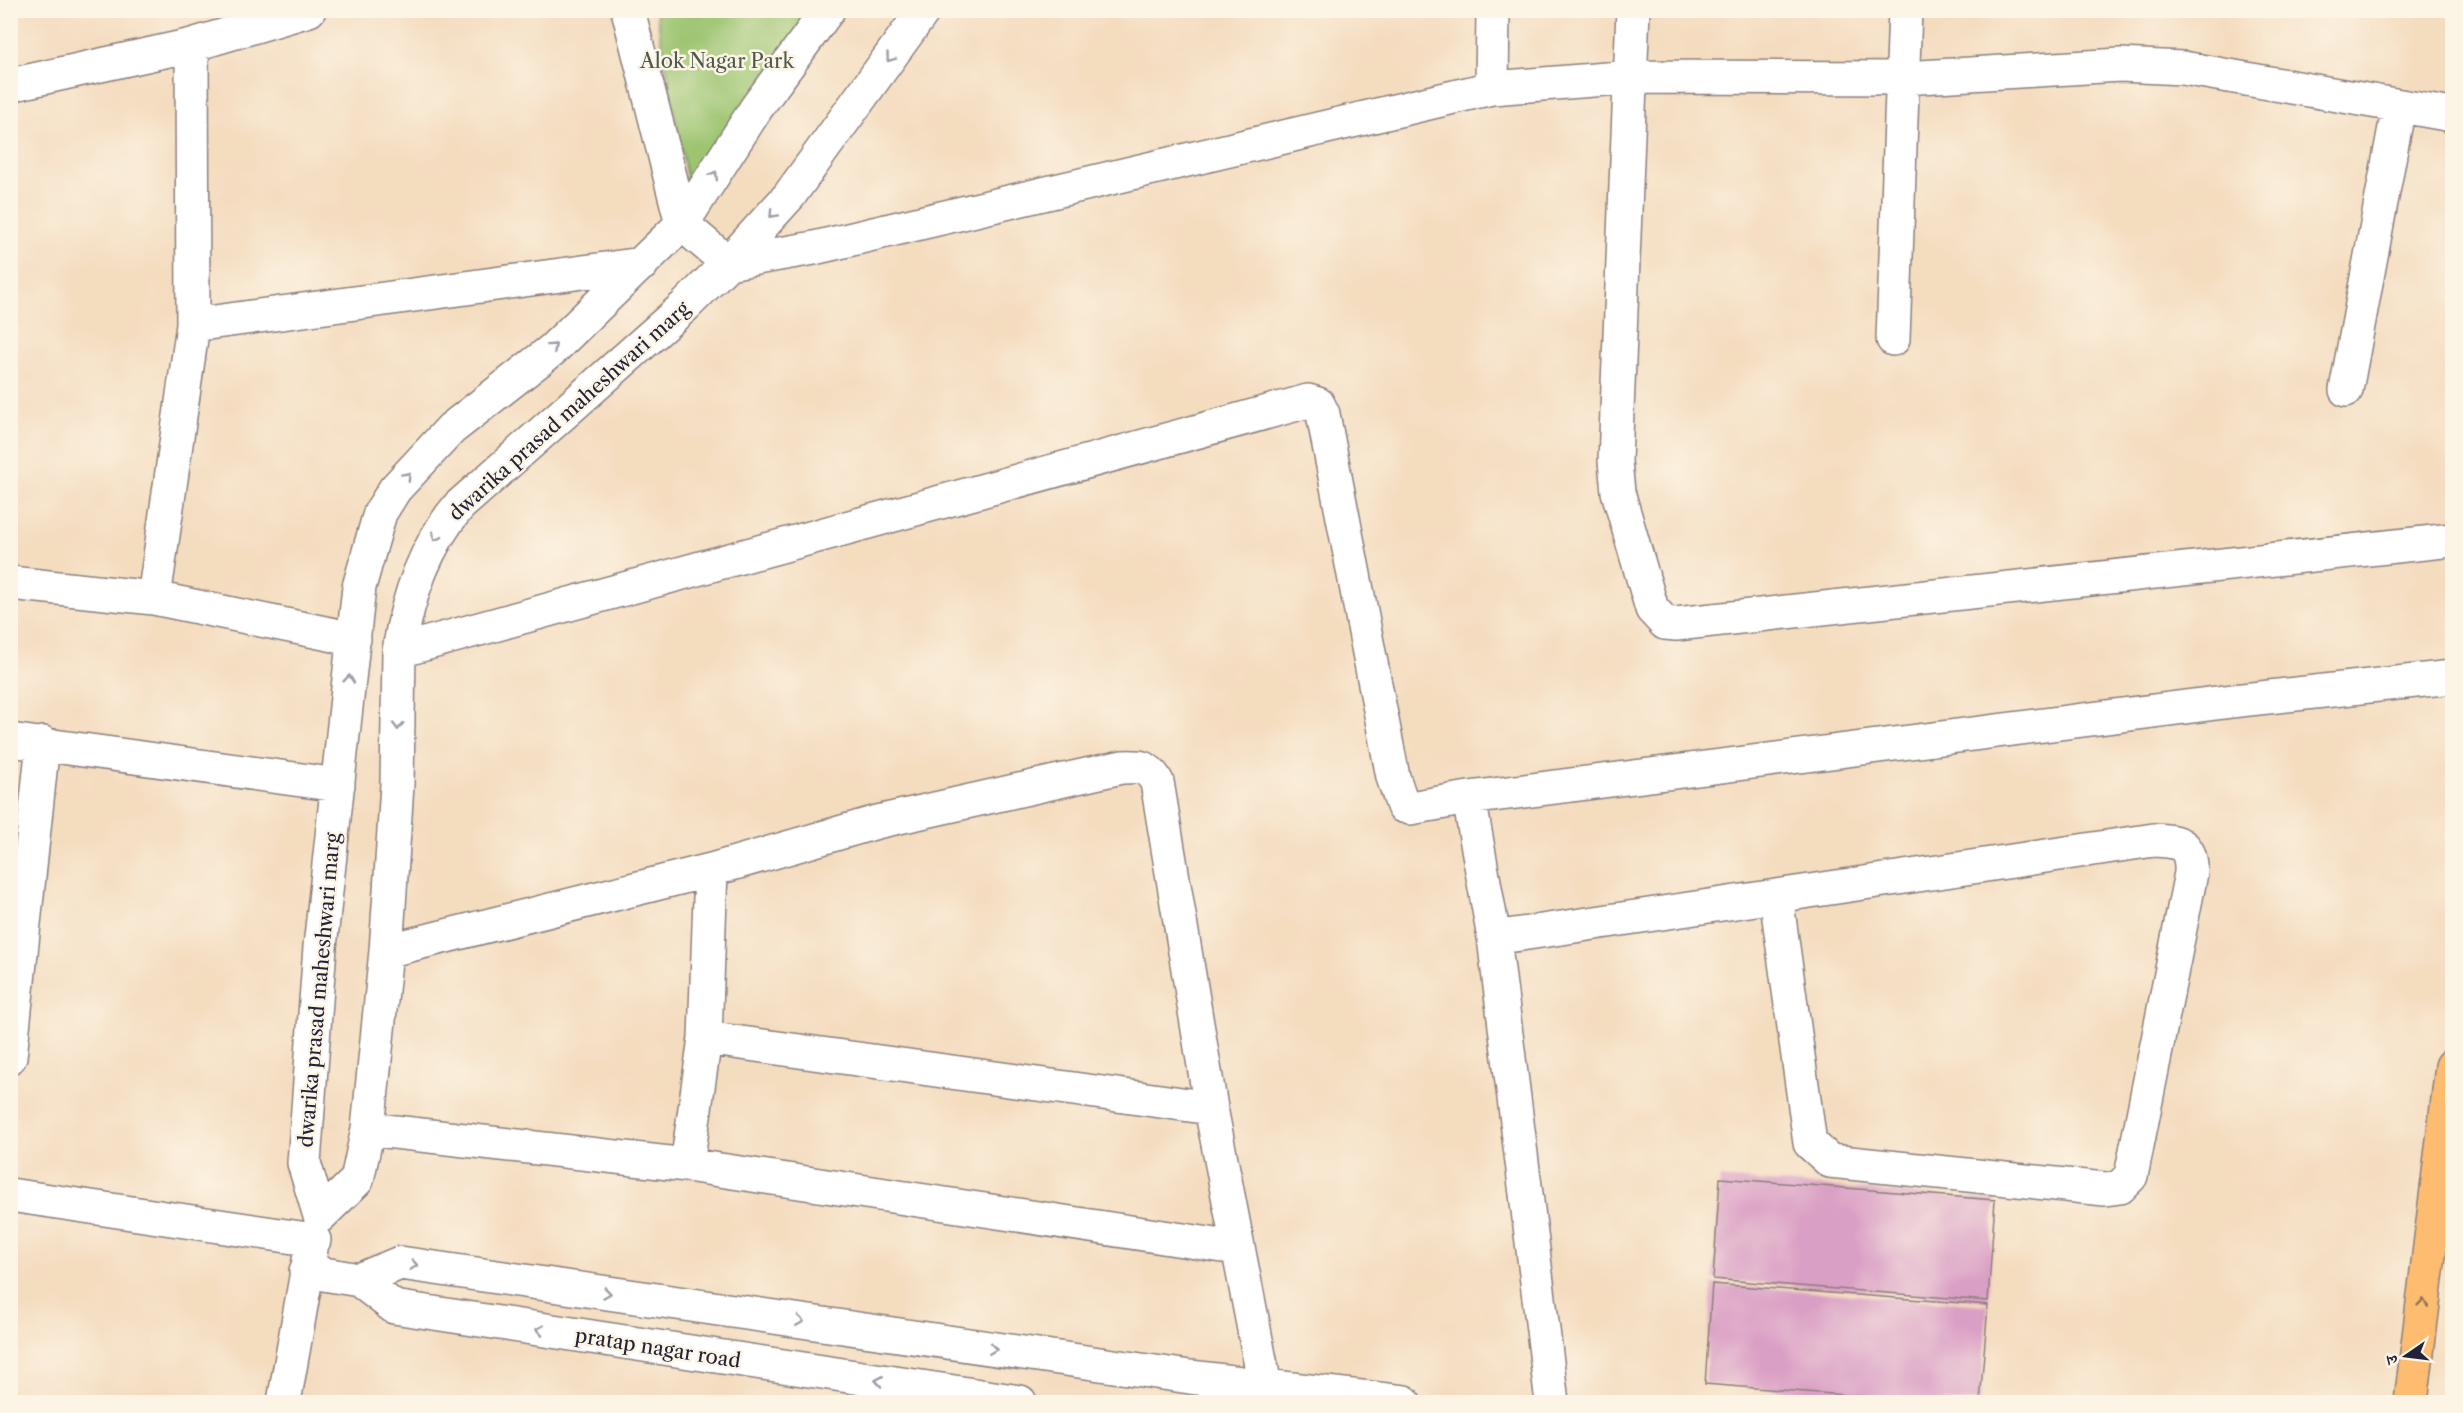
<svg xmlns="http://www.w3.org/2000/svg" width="2463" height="1413" viewBox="0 0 2463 1413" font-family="'Libre Caslon Text','Noto Serif Devanagari',serif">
<rect width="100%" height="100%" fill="#fcf5e5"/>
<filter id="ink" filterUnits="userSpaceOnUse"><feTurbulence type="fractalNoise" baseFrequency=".0167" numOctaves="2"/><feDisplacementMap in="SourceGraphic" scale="12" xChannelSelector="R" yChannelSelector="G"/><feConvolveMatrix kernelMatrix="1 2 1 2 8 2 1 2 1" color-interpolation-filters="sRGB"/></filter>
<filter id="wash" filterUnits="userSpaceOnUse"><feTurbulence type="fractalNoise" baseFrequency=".008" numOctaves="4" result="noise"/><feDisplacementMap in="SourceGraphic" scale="24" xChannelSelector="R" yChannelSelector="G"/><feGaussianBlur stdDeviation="1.35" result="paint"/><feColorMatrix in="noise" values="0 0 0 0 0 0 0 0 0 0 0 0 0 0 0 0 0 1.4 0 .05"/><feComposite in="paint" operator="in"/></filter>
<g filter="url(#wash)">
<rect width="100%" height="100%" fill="#f4dcbf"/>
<!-- green -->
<path fill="#9dc571" stroke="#607456" stroke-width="1.5" d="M656,11h155l-122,181z"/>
<g id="blocks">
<!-- building -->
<path fill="#da9fc4" d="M1720,1178l275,22 -7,101 -275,-22z
M1712,1284l276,21 -8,97h-46l-229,-18z"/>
</g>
</g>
<g filter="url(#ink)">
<use href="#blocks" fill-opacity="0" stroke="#8b7f7d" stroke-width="1.5"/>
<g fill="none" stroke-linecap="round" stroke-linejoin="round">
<defs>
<path id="minor" d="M628,10l54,214 46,39 86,-15 678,-160 140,-11 271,1 217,-13 63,3 269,47
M1633,10l-18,451 3,31 34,117 13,14 11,1 776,-84
M10,85l182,-40 117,-35
M1492,88l1,-78
M193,325l449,-61
M1893,339l12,-329
M2346,390l53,-284
M10,583l144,15 200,41
M154,598l39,-273 -1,-280
M399,651l909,-250 10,3 5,10 70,363 10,29 7,2 59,-10 763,-97 220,-24
M10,740l328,45
M1469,798l25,140 58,464
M1494,938l282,-42 34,247 20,18 275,28 15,-2 11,-11 60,-303c1,-29 -11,-32 -37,-33l-378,56
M386,951l325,-81 166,-48 245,-55c18,-1 26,-1 35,15l54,326 54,278
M705,1038l506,70
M10,1057l33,-314
M368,1129l319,36 549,83
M687,1165l18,-127 6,-168
M10,1195l304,45
M320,1216l37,-36 11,-51 18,-178 11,-166 2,-134c8,-52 26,-105 60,-145l226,-200 43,-43 61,-67 135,-186
M320,1216l-16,-53 16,-216 39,-360 21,-74 15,-24 56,-60 101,-79 130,-126 75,-117 71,-97
M306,1271l53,9 35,27 626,95
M359,1280l41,-17 790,114 214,25
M284,1402l27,-153"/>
<path id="major" d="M2411,1402l41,-336"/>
</defs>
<!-- minor casing -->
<use href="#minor" stroke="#8b7f7d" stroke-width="36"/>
<!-- major casing -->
<use href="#major" stroke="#8b7f7d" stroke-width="36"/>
<!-- minor -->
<use href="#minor" stroke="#fff" stroke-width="33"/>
<!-- major -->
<use href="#major" stroke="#fdbc70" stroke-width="33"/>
</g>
<!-- one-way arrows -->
<defs><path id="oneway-chevron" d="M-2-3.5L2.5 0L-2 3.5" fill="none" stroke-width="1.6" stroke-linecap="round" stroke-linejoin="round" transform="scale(1.5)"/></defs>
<g stroke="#9c9ca7">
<use href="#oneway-chevron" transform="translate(890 58) rotate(126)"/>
<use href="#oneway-chevron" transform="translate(714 175) rotate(-58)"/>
<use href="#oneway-chevron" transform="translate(773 214) rotate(133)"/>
<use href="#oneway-chevron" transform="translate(553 347) rotate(-42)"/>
<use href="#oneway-chevron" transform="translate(407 476) rotate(-47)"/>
<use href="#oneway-chevron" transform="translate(436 537) rotate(120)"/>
<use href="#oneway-chevron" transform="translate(349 679) rotate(-84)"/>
<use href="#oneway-chevron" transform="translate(398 726) rotate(91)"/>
<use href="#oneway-chevron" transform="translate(414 1265) rotate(8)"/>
<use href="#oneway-chevron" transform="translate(607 1293) rotate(8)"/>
<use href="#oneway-chevron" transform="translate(800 1321) rotate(8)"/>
<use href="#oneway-chevron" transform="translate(540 1330) rotate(-171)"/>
<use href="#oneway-chevron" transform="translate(993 1349) rotate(8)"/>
<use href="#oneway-chevron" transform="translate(879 1381) rotate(-171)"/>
</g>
<use stroke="#906f56" href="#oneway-chevron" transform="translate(2423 1303) rotate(-83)"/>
</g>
<g text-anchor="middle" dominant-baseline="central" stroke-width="5" stroke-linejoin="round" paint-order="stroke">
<!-- park labels -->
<g font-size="20" fill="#4d5b4e" stroke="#fcf5e5">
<text x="717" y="61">Alok Nagar Park</text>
</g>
<!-- street labels -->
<g font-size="20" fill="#22223b" stroke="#fcf5e5">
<text transform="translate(569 411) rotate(-42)">dwarika prasad maheshwari marg</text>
<text transform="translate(319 990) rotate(-85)">dwarika prasad maheshwari marg</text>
<text transform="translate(658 1348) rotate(9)">pratap nagar road</text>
</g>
</g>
<!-- margin -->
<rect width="2463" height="1413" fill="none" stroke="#fcf5e5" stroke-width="36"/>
<!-- north arrow -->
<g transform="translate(2406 1356) rotate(256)" stroke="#fcf5e5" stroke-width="4.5" paint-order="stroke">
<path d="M0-4.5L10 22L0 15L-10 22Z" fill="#22223b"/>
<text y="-9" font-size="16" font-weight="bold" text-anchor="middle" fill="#22223b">उ</text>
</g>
</svg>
